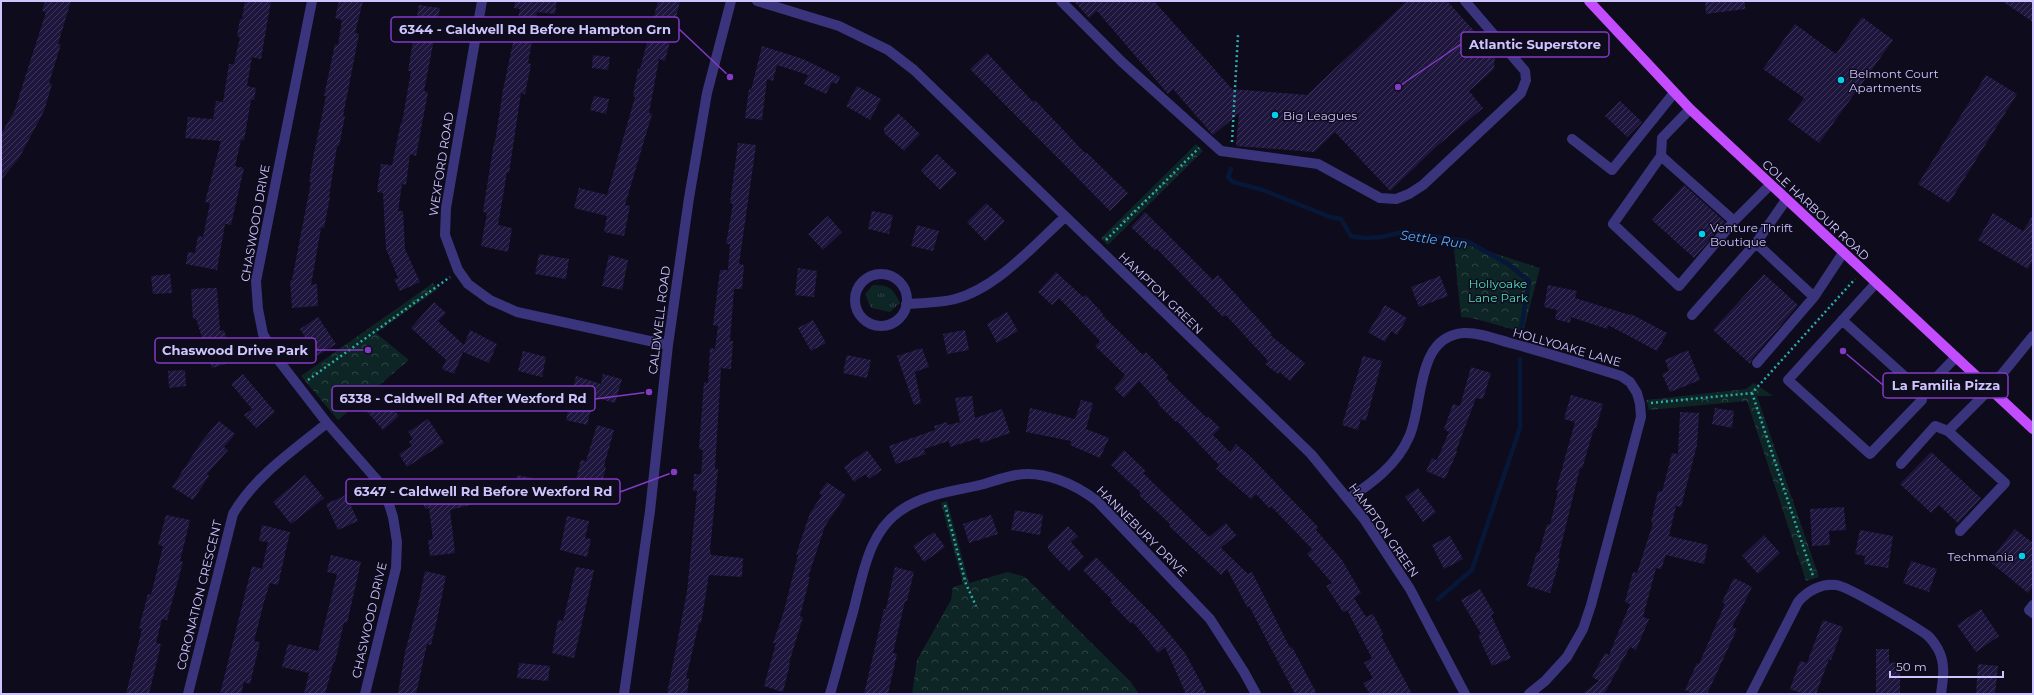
<svg xmlns="http://www.w3.org/2000/svg" width="2034" height="695" viewBox="0 0 2034 695" font-family="Montserrat,sans-serif">
<defs>
<pattern id="grass-tufts" width="24" height="20" patternUnits="userSpaceOnUse"><rect width="24" height="20" fill="#0e2525"/><path d="M3 7l-1-3M5 7V3M7 7l1-3M15 17l-1-3M17 17v-4M19 17l1-3" fill="none" stroke="#304346"/></pattern>
<pattern id="forest-crowns" width="20" height="18" patternUnits="userSpaceOnUse"><rect width="20" height="18" fill="#0e2525"/><path d="M2 6a3 3 0 1 1 6 0M12 15a3 3 0 1 1 6 0" fill="none" stroke="#304346"/></pattern>
<pattern id="building-hatch" width="6" height="6" patternUnits="userSpaceOnUse"><rect width="6" height="6" fill="#1f163d"/><path d="M-1 1l2-2M0 6l6-6M5 7l2-2" fill="none" stroke="#3e365a"/></pattern>
</defs>
<rect width="100%" height="100%" fill="#0e0b1c"/>
<!-- grass -->
<path fill="url(#grass-tufts)" d="M873,285c17,0 20,4 27,18l-10,9 -19,-4 -6,-14z"/>
<!-- forest -->
<path fill="url(#forest-crowns)" d="M1196,144l7,7 -95,94 -7,-7z
M1453,240l87,28 -17,64 -51,-14 -11,-1z
M433,283l5,6 -62,44 33,27 -71,60 -37,-44z
M1754,383l19,13h-16l62,181 -13,4 -59,-180 -98,9 -3,-10 100,-11z
M947,501l22,82 39,-11 17,5 105,104 9,13h-227l5,-34 34,-60 2,-13 10,-3 -22,-81z"/>
<g fill="none" stroke-linecap="round" stroke-linejoin="round">
<!-- stream -->
<path stroke="#071738" stroke-width="4.5" d="M1231,169l-3,8 5,5 30,8 67,27 11,2 10,17 13,2 18,-1 20,-5 65,9 41,23 21,17 -9,54
M1438,599l34,-29 48,-142v-69"/>
</g>
<!-- building -->
<path fill="url(#building-hatch)" d="M45,1h26l-13,43h3l-12,39 3,1 -8,27 -25,47 -18,22v-46l13,-22 32,-100 -4,-1z
M245,1h26l-10,58 -9,-2 -5,29 9,2 -2,12h-3l-7,40h-3l-6,26 9,2 -13,57 -6,-1 -8,46 -31,-6 2,-12 7,1 3,-17 5,1 7,-34 -5,-1 16,-61 -36,-3 3,-21 25,2 3,-18 7,1 6,-38h5l6,-27 -3,-1 3,-17h2z
M339,1h24l-8,32 4,1 -16,82h2l-6,30h-2l-8,51h1l-6,31h-3l-10,57 6,-1 1,22 -26,2 -2,-28h2l19,-98h-2l5,-29 12,-57h-2l11,-52 3,1 4,-25 -7,-2z
M515,1h42l-2,13 -18,-2 -9,51 3,1 -6,30 -4,-1 -12,80 -2,-1 -9,53 14,3 -4,24 -27,-6 6,-33 -4,-1 11,-70h1l8,-52 17,-81 -6,-1z
M658,1h22l-15,60 -6,-2 -10,54 3,1 -27,91 5,1 -6,30 -20,-4 3,-16 -33,-8 5,-20 28,7 28,-98 -2,-1 5,-27h2z
M1074,1h80l78,88 75,6 100,-94h40l48,53 -1,15 -25,22 14,17 -46,38 -47,45 -55,-59 -21,20 -78,-6 3,-33 -26,22 -40,-46 -5,5 -71,-83 -8,7z
M1705,1h40v8l-39,5z
M2002,1h31v21z
M419,5l21,3 -16,83 4,1 -12,64 -6,-2 -4,31 -4,-1 -4,27h5l2,38 15,33 -20,9 -6,-12 4,-1 -12,-29 -3,-56 -6,-1 4,-28 11,1 9,-43 1,1 9,-52h-3z
M1862,17l31,23 -74,103 -31,-23 16,-22 -41,-29 32,-45 41,30z
M762,46l41,13 37,18 -3,7 -5,-2 -6,12 -22,-10 4,-9 -31,-10 -4,16 -6,-2 -5,41 -17,-2 4,-29 2,1z
M987,53l46,49 2,-2 50,53 1,-1 42,41 -18,18 -140,-142z
M593,55l17,2 -2,13 -16,-2z
M1986,75l31,19 -68,109 -31,-19z
M857,86l24,13 -11,21 -24,-14z
M594,96l15,3 -3,15 -16,-4z
M1620,101l22,21 -15,15 -22,-21z
M898,113l22,21 -16,17 -20,-18v-5z
M738,143l18,2 -17,119 5,1 -2,24h-8l-4,52h3l-2,28 -10,-1 -6,101h3l-8,81 1,5 32,3 -1,19 -33,-2 -8,48h-2l-13,55 3,1 -2,15h-20l20,-102 10,-101h-4l1,-17h7l2,-24 -4,-1 5,-67 4,1 2,-35 5,1 3,-23 -5,-1 7,-55h8l2,-26h-4l7,-40 -3,-1z
M937,154l20,19 -17,17 -19,-19z
M1684,185l41,37 -31,36 -42,-38z
M986,203l19,18 -20,20 -18,-19z
M872,211l21,4 -4,19 -21,-5z
M1145,212l68,68 5,-5 54,59 -2,1 35,28 -15,18 -10,-9 -2,2 -13,-10 3,-3 -42,-46 -3,2 -67,-69 -1,2 -24,-23z
M1993,213l30,18 10,-16v45l-5,9 -50,-29z
M828,216l14,16 -19,18 -15,-16z
M917,225l22,6 -6,20 -22,-5z
M539,254l30,5 -3,20 -31,-5z
M609,255l19,5 -6,30 -20,-4z
M798,268l19,3 -3,26 -19,-2z
M1056,272l27,25 3,-2 17,19 -1,1 41,40 3,-3 22,23 -2,3 41,40 2,-1 11,11 -7,7 17,17 6,-8 15,13 67,70 -2,3 26,30 19,33 -7,5 12,19 7,-3 10,20 -2,2 31,58h-42l-7,-11 10,-5 -9,-15 8,-5 -25,-48 -4,2 -17,-26 6,-3 -25,-29 5,-5 -41,-43 -2,2 -13,-14 -5,5 -35,-30 3,-4 -42,-44 -1,1 -18,-18 1,-1 -20,-22 -15,17 -10,-10 11,-13 -30,-29 5,-5 -41,-43 -7,7 -14,-13z
M170,274l2,19 -19,1 -2,-18z
M1764,274l34,31 -46,54 -2,5 -37,-34z
M1440,276l8,20 -29,11 -8,-20z
M1548,285l29,6 -2,7 55,17 1,-1 36,19 -10,18 -49,-26 -1,4 -36,-12 -1,6 -15,-4 2,-9 -13,-3z
M210,288h7l3,43 4,-1 10,31 -22,7 -16,-49h-3l-2,-30z
M434,302l12,11 -8,8 26,24 6,-15 27,14 -8,19 -26,-11 -9,22 -12,-5 4,-9 -35,-32z
M1385,305l22,13 -10,17 -6,-4 -6,11 -17,-10z
M1007,312l11,19 -21,12 -10,-19z
M318,317l18,27 -19,12 -17,-27z
M813,320l13,23 -15,8 -13,-23z
M965,330l4,20 -22,4 -4,-20z
M922,348l7,19 -14,5 6,31 -7,2 -17,-49z
M1688,350l12,30 -30,12 -8,-18 7,-3 -4,-11z
M523,351l23,6 -4,20 -24,-6z
M847,355l24,5 -4,18 -24,-5z
M1363,356l19,5 -16,60 -5,-2 -3,11 -16,-5z
M1471,367l20,6 -8,26 -7,-1 -20,53 1,1 -12,27 -19,-8 6,-13 5,2 12,-28 -5,-3 9,-25 7,2z
M185,370l1,16 -17,2 -1,-17z
M243,374l32,38 -19,16 -12,-13 8,-6 -21,-25z
M603,374l19,5 -7,24 -21,-6 -7,28 -21,-5 10,-44 25,8z
M380,394l19,22 -16,14 -19,-22z
M1571,395l32,9 -7,24h-2l-12,41 -2,-1 -22,90 2,1 -10,34 -23,-7 10,-34 2,1 8,-29 3,1 8,-34 -2,-1 19,-68 -11,-3z
M972,396l3,22 27,-9 8,24 -29,10 -2,-5 -29,9 -1,-6 -25,8 2,5 -30,10 -7,-18 46,-16 -1,-4 13,-4 1,3 12,-3 -5,-24z
M1081,400l12,3 -7,26 23,9 -9,20 -30,-13 1,-4 -45,-9 4,-24 45,11z
M1715,408l19,3 -2,17 -20,-4z
M1680,412l19,1 -2,32 -16,62 -5,-1 -7,30 39,9 -4,19 -38,-9 -5,14 -5,-1 -13,49 6,2 -13,31 -6,-3 -26,47h-22l17,-13 -7,-4 13,-24 4,2 21,-51 -5,-2 8,-30 4,1 16,-50h-2l7,-32 4,1 10,-39 6,1z
M428,419l16,24 -37,24 -8,-13 13,-8 -3,-4 4,-3 -5,-7z
M219,421l16,13 -11,13 4,3 -21,24 2,2 -16,24 -21,-13 30,-46z
M597,425l17,5 -10,36 2,1 -8,30 -25,-6 8,-31 5,1z
M867,450l15,20 -13,9 -4,-5 -11,8 -10,-15z
M1124,450l22,21 -3,2 66,64 17,-14 10,12 -15,13 27,26 4,-2 38,76 2,-1 25,47h-22l-46,-88 -2,1 -20,-38 -6,6 -52,-49 1,-2 -31,-29 2,-2 -30,-28z
M1931,452l50,46 -23,25 -19,-18 -8,8 -31,-29z
M305,475l19,23 -33,26 -18,-22z
M517,475l15,3 -3,13 -14,-3z
M827,482l19,13 -21,31 -17,51h2l-10,39 3,1 -14,46 1,1 -7,28 -19,-6 12,-43h-3l11,-32 14,-56h-2l14,-42 12,-18 -3,-2z
M453,483l1,5 23,-5 5,19 -32,8 5,43 -25,3 -2,-16 5,-1 -4,-31 -4,1 -5,-19z
M1418,488l18,24 -13,10 -18,-25z
M346,495l12,26 -20,9 -12,-26z
M1844,507l2,23 -17,1 1,14 -18,1 -2,-37z
M1015,510l28,5 -3,20 -29,-5z
M166,515l24,5 -10,41 3,1 -16,58 -5,-1 -6,24 5,1 -12,50h-23l16,-65 -3,-1 9,-34 3,1 12,-49 -5,-1z
M991,515l7,19 -29,9 -6,-19z
M567,516l22,5 -4,17 6,1 -4,18 -27,-7z
M262,525l28,7 -12,53 -8,-2 -6,19 -10,39 6,1 -10,42 -6,-2 -3,12h-21l32,-128 10,3 6,-27 -9,-1z
M1068,526l10,10 -7,6 13,15 -15,14 -21,-22v-4z
M2015,529l18,14v44l-5,6 -39,-32z
M1860,530l33,6 -5,32 -24,-4 1,-8 -10,-2z
M934,532l11,15 -21,15 -11,-16z
M1764,535l16,18 -22,21 -16,-18z
M1450,536l13,23 -19,10 -12,-24z
M331,555l30,7 -14,61 -3,-1 -9,40 -1,-1 -9,33h-21l5,-21 -27,-6 6,-23 30,7 19,-77 -10,-2z
M1096,557l60,61 29,35 22,41h-21l-21,-47 -7,6 -25,-31 -2,2 -21,-22 2,-2 -29,-30z
M1911,561l26,8 -8,23 -26,-9z
M576,567l18,3 -20,88 -22,-5 6,-33 5,1z
M895,567l19,5 -7,29h-2l-12,52 4,1 -9,40h-24l20,-85h2z
M425,571l21,5 -8,39 -7,30 -4,-1 -11,50h-18l7,-42 14,-52z
M1734,578l18,9 -20,40 5,2 -30,65h-14l-8,-4 12,-27 2,1 26,-60 -3,-2z
M1480,589l14,24 -3,2 20,43 -19,8 -14,-31 3,-1 -20,-34z
M1981,609l18,27 -23,16 -19,-27z
M1823,620l20,7 -12,33 -2,-1 -13,35h-12l-14,-5 10,-28 7,2z
M1876,649h13v14l11,-1v32h-24z
M519,663l31,3 -2,15 -31,-3z
M1978,664l20,2 -3,28h-19z"/>
<g fill="none" stroke-linecap="round" stroke-linejoin="round">
<!-- path -->
<path stroke="#2aaeab" stroke-width="2.5" stroke-dasharray="2 3" stroke-linecap="butt" d="M1232,142l6,-107
M1106,240l93,-92
M308,380l142,-103
M1752,393l61,183
M1651,403l101,-10 103,-114
M945,505l21,79 10,22"/>
<!-- minor -->
<path stroke="#3a347c" stroke-width="10" d="M312,1l-56,280 2,28 5,25 13,23 51,66 50,57 10,18 6,19 4,25 -1,26 -31,126
M482,1l-36,207 -1,27 13,35 10,14 22,16 27,12 151,33
M757,1l82,25 49,24 26,20 397,384 53,65 46,70 55,105
M1061,1l61,61 99,89 97,13 62,34 16,1 13,-5 14,-9 98,-92 5,-13 -1,-9 -60,-70
M1572,139l40,31 62,-77
M1661,156l73,65 -55,65 -66,-62 48,-68 1,-18 28,-29
M1786,200l-30,43 58,54 29,-44
M1734,221l36,-36
M855 300a26 26 0 1 1 52 0a26 26 0 1 1-52 0Z
M1876,283l-88,97 82,74 52,-54v-8
M906,304c16,-1 34,-1 49,-5 42,-11 79,-54 110,-82
M1692,315l64,-72
M1842,320l80,72 34,-35
M1757,363l57,-66
M1901,464l34,-38 13,5
M1348,499c24,-16 49,-34 61,-62 15,-32 6,-101 55,-104 16,-1 34,7 50,11 36,10 72,21 107,32l9,6 7,11 3,11 1,13 -50,188 -8,24 -16,28 -22,24 -16,13
M1960,531l45,-48 -57,-52 42,-42 43,-53
M2033,605l-4,5 4,3
M188,694l45,-180c22,-38 61,-64 94,-91
M624,694l26,-183 18,-166 21,-147 18,-105 24,-92
M830,694c8,-27 15,-55 23,-82 10,-37 15,-81 50,-103 24,-16 54,-18 81,-25 10,-3 21,-7 32,-9 28,-5 59,9 81,26l113,118 34,53 12,22
M1751,694l47,-92c9,-11 24,-19 38,-17 12,1 78,41 91,50 5,4 8,9 11,14 8,15 5,30 3,45"/>
<!-- major -->
<path stroke="#c34cff" stroke-width="10" d="M1589,1l101,108 343,320"/>
</g>
<!-- markers -->
<g fill="#00cff0" stroke="#0e0b1c" stroke-width="1.5">
<circle cx="1841" cy="80" r="4"/>
<circle cx="1275" cy="115" r="4"/>
<circle cx="1702" cy="234" r="4"/>
<circle cx="2022" cy="556" r="4"/>
</g>
<g text-anchor="middle" dominant-baseline="central" stroke-width="3" stroke-linejoin="round" paint-order="stroke">
<!-- poi labels -->
<g font-size="12" fill="#cec5ff" stroke="#0e0b1c" text-anchor="start">
<text x="1849" y="73">Belmont Court<tspan x="1849" dy="14">Apartments</tspan></text>
<text x="1283" y="115">Big Leagues</text>
<text x="1710" y="227">Venture Thrift<tspan x="1710" dy="14">Boutique</tspan></text>
<text x="2014" y="556" text-anchor="end">Techmania</text>
</g>
<!-- street labels -->
<g font-size="12" fill="#cec5ff" stroke="#0e0b1c">
<text transform="translate(441 164) rotate(-81)">WEXFORD ROAD</text>
<text transform="translate(1816 210) rotate(43)">COLE HARBOUR ROAD</text>
<text transform="translate(255 223) rotate(-80)">CHASWOOD DRIVE</text>
<text transform="translate(1161 293) rotate(44)">HAMPTON GREEN</text>
<text transform="translate(659 320) rotate(-83)">CALDWELL ROAD</text>
<text transform="translate(1567 347) rotate(16)">HOLLYOAKE LANE</text>
<text transform="translate(1384 530) rotate(55)">HAMPTON GREEN</text>
<text transform="translate(1142 531) rotate(45)">HANNEBURY DRIVE</text>
<text transform="translate(199 595) rotate(-76)">CORONATION CRESCENT</text>
<text transform="translate(369 620) rotate(-77)">CHASWOOD DRIVE</text>
</g>
<!-- park labels -->
<g font-size="12" fill="#50e0c1" stroke="#0e0b1c">
<text x="1498" y="283">Hollyoake<tspan x="1498" dy="14">Lane Park</tspan></text>
</g>
<!-- water labels -->
<g font-size="13" font-style="italic" fill="#53a9ff" stroke="#0e0b1c">
<text transform="translate(1434 239) rotate(8)">Settle Run</text>
</g>
</g>
<!-- callouts -->
<path fill="none" stroke="#833bc5" stroke-width="1.5" d="M730 77L679 29M1398 87L1461 44M368 350L316 350M1843 351L1883 385M649 392L595 399M674 472L620 492"/>
<g fill="#833bc5" stroke="#0e0b1c" stroke-width="1.5">
<circle cx="730" cy="77" r="4"/>
<circle cx="1398" cy="87" r="4"/>
<circle cx="368" cy="350" r="4"/>
<circle cx="1843" cy="351" r="4"/>
<circle cx="649" cy="392" r="4"/>
<circle cx="674" cy="472" r="4"/>
</g>
<g fill="#0e0b1c" stroke="#833bc5" stroke-width="1.5">
<rect x="391" y="17" width="288" height="25" rx="4"/>
<rect x="1461" y="32" width="148" height="25" rx="4"/>
<rect x="155" y="338" width="161" height="25" rx="4"/>
<rect x="1883" y="373" width="125" height="25" rx="4"/>
<rect x="332" y="386" width="263" height="25" rx="4"/>
<rect x="346" y="479" width="274" height="25" rx="4"/>
</g>
<g font-size="13" text-anchor="middle" font-weight="bold" fill="#cec5ff">
<text x="535" y="34">6344 - Caldwell Rd Before Hampton Grn</text>
<text x="1535" y="49">Atlantic Superstore</text>
<text x="235" y="355">Chaswood Drive Park</text>
<text x="1946" y="390">La Familia Pizza</text>
<text x="463" y="403">6338 - Caldwell Rd After Wexford Rd</text>
<text x="483" y="496">6347 - Caldwell Rd Before Wexford Rd</text>
</g>
<!-- border -->
<rect width="2034" height="695" fill="none" stroke="#cec5ff" stroke-width="4"/>
<!-- scale -->
<path d="M1890 671v6h113v-6" fill="none" stroke="#cec5ff" stroke-width="2"/>
<text x="1896" y="671" font-size="12" fill="#cec5ff" stroke="#0e0b1c" stroke-width="3" paint-order="stroke">50 m</text>
</svg>
